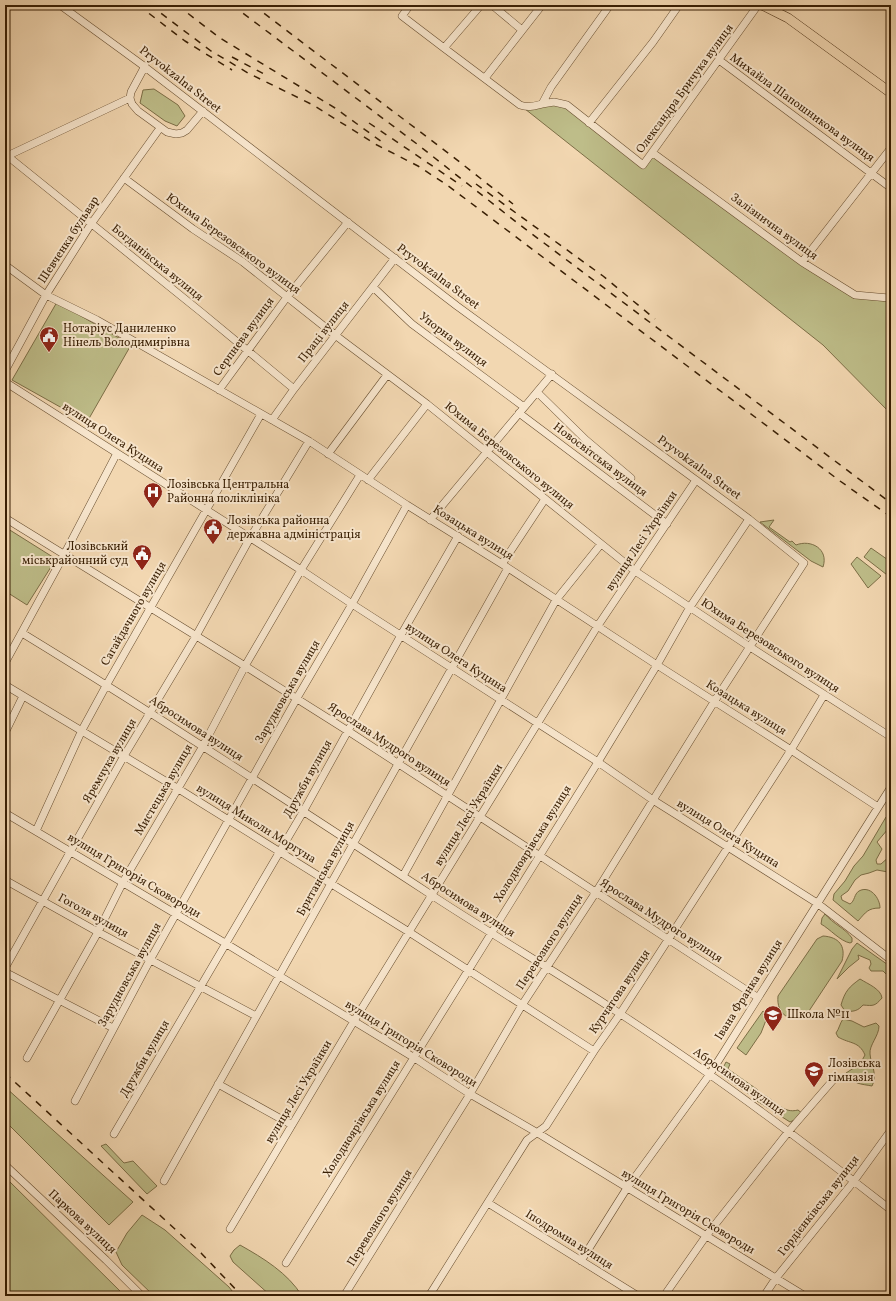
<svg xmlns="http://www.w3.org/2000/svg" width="896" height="1301" viewBox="0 0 896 1301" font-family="Vollkorn,serif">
<rect width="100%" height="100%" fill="#f2d7b1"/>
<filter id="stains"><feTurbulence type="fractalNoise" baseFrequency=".005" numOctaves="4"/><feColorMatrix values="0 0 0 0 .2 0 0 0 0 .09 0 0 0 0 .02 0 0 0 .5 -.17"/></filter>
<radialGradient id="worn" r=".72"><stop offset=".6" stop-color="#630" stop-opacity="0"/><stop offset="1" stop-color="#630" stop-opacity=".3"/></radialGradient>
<!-- green -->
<path fill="#bebd89" stroke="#7c6e46" d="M154,89l24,16 7,11 -8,10 -12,-5 -25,-18 3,-13z
M560,103l83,62 10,-12 202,142 36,4v115l-68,-69 -303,-240z
M57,302l74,43 -44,77 -75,-42z
M774,520l-5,7 21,15 2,-1 4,4c15,-6 33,4 27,22l-12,-6 -51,-39z
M5,527l51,32 -29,46 -22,-14z
M871,548l20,14v16l-27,-21z
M857,557l24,19 -13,12 -17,-24z
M891,812v18l-3,-1 -11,13 5,7 -6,11 1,4h4l10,-9v15l-3,2 -11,-2 -8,3 -8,2 -6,5 -7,11 -7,5 1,4 8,4c5,-3 4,-10 9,-13 11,-6 21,7 21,17 -12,0 -14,4 -22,13l-25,-21 1,-6 11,-13 9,-15 9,-10 23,-39z
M825,914c8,10 20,14 27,24v4l-2,1c-10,-2 -20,-14 -29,-19l1,-6z
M823,936c16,1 23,10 19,25l-35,53c-16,10 -31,1 -29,-18l39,-57z
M857,943l34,24v12l-8,-8h-12l-2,-3 2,-4 -1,-4 -12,-5 1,4 -10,8 -12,12 15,-30z
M860,979c8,5 21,10 22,19 -7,8 -8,8 -19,7 -5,6 -10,7 -18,6l-4,-6c4,-14 8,-18 19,-26z
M763,1011l5,4 -7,18 -15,22 -9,-7z
M843,1019l9,2 12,6 12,-4 3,3c0,10 -10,19 -9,28 1,11 8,21 2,32 -10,-2 -22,-2 -26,-13l14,-9 5,-9c-6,-14 -15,-11 -27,-18l-2,-4c3,-4 4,-10 7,-14z
M726,1062l4,2 -2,5 30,21 -5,7 -33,-23z
M5,1087l128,115 -24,23 -104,-104z
M764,1095c12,6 19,19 34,15l5,4 -2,3 -11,5 -33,-21z
M106,1144l18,19 9,-2 24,25 -10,8 -46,-48z
M5,1177l120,119h-120z
M142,1215l23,15 64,57 7,9h-82l-32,-31 -6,-13 11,-19z
M240,1245c23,13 48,28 62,51h-31l-38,-34 -3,-6 4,-6z"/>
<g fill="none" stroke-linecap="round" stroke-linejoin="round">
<defs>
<path id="minor" d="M60,5l81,59 316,242 239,174 53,39 55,44 -90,139 -118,190 -74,113 -52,89 -126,202
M410,5l-8,11 42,32 37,-43
M492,5l30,25
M444,48l76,57c8,3 14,1 22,-1l9,-17 59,-82
M719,60l172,128
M145,66l-14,26 -1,6 2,6 6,7 29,21 9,2 6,-1 5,-3 16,-19
M485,78l57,-73
M542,104l12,-2 13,3 76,60 115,-160
M589,123l64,-81 26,-37
M653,153l149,109 53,33 34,3 2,1
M5,154l196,158 93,77
M5,157l125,-59
M124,178l69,51 50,33 92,73 92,69 208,167 115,76 141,90
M802,262l89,-114
M5,265l41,30 51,25 212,121 98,64 95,59 155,101 134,85 87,57
M373,287l39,37 112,83
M5,371l41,-76 45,-71 69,-96
M5,382l296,188 51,34 246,158 55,38 164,103 74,57
M219,390l68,-93 61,-75
M537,392l49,48 45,38
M519,413l148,111
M272,420l22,-31 101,-131
M328,454l59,-79
M368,480l59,-76
M5,518l240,148 103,65 409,266
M430,520l122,-146
M502,564l43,-65
M22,633c139,85 275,174 411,263 61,40 125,77 186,117 94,61 184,128 272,197
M5,663l59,-108 53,-102
M5,685l172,103 232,144 185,119
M5,733l18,-37
M5,813l220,130 188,114 57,37 66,38 269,164
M36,831l46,-101 25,-46 154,-270
M403,876l153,-276 45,-56
M5,880l93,52 158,84
M5,968l119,-212 72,-120 54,-98 59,-97
M5,972l108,56
M27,1058l71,-126 25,-50 80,-136 42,-80 56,-96 59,-95
M218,1084l74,41
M75,1101l75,-141 147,-262 55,-94 55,-99
M114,1134l189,-322 98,-177 57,-99
M5,1165l101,95 36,36
M164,1181l344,-613
M488,1203l150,93
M230,1229l124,-208 243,-394 99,-147
M581,1261l46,-73 83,-114 181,-287
M286,1263l312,-501 59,-97 33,-58 59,-88
M429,1296l98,-156 19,-14 48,-75 26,-37 171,-264 33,-55
M664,1296l42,-60 83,-105 45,-52
M764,1296l12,-18 78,-97 37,-51"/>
<path id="major" d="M762,5l26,13 103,75"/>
</defs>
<!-- minor casing -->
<use href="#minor" stroke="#674d2f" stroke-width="8"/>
<!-- major casing -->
<use href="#major" stroke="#391f04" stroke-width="10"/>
<!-- minor -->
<use href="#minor" stroke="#f7e5cc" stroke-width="7"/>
<!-- major -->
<use href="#major" stroke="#f2d7b1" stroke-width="9"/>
<!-- rail -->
<path stroke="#391f04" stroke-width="1.5" stroke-dasharray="7 7" stroke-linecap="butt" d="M138,5l47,36 47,29
M150,5l61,46 17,10 20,12 65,32 64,40 41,21 29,19 393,296 51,36
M177,5l43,33 115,70 47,34
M232,5l185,139 103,81 371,278
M253,5l199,151 61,48
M232,57l32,17
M369,123l93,63
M476,184l127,92 52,43
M5,1073l196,180 41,43"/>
</g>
<!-- icons -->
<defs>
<symbol id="civic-pin" viewBox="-11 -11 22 30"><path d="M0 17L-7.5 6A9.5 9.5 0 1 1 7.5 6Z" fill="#8f2418" stroke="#f7e5cc"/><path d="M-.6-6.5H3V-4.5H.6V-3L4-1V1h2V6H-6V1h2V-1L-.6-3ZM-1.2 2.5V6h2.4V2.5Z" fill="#fff"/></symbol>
<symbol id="hospital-pin" viewBox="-11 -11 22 30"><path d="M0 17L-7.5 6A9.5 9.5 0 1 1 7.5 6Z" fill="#8f2418" stroke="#f7e5cc"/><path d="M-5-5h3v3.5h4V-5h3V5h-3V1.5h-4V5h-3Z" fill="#fff"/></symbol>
<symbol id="school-pin" viewBox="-11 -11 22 30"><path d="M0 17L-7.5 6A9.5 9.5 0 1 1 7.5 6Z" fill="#8f2418" stroke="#f7e5cc"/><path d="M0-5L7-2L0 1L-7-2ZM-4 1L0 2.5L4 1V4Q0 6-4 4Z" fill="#fff"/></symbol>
</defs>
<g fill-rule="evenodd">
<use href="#civic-pin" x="38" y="325" width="22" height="30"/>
<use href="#hospital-pin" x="142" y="481" width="22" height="30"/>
<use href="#civic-pin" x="202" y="517" width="22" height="30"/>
<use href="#civic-pin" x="131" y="543" width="22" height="30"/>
<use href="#school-pin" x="762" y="1004" width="22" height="30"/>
<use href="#school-pin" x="803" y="1060" width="22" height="30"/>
</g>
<g text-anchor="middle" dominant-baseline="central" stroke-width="4" stroke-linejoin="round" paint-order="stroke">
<!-- street labels -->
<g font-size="12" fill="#391f04" stroke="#f7e5cc">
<text transform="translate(180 80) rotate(38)">Pryvokzalna Street</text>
<text transform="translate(685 89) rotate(-54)">Олександра Бричука вулиця</text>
<text transform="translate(802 108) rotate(36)">Михайла Шапошникова вулиця</text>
<text transform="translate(774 227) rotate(36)">Залізнична вулиця</text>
<text transform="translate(69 240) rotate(-57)">Шевченка бульвар</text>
<text transform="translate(233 244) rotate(36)">Юхима Березовського вулиця</text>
<text transform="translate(157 263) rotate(39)">Богданівська вулиця</text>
<text transform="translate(438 277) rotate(37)">Pryvokzalna Street</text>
<text transform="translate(324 332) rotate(-52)">Праці вулиця</text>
<text transform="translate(244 337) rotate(-54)">Серпнева вулиця</text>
<text transform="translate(453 340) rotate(37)">Упорна вулиця</text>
<text transform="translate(113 438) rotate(33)">вулиця Олега Куцина</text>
<text transform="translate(509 456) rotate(39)">Юхима Березовського вулиця</text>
<text transform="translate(600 460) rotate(37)">Новосвітська вулиця</text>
<text transform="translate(699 468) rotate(36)">Pryvokzalna Street</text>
<text transform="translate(473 533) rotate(32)">Козацька вулиця</text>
<text transform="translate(642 541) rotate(-56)">вулиця Лесі Українки</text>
<text transform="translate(134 614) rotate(-60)">Сагайдачного вулиця</text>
<text transform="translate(770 646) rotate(33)">Юхима Березовського вулиця</text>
<text transform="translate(456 658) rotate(33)">вулиця Олега Куцина</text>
<text transform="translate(288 692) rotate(-60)">Зарудновська вулиця</text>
<text transform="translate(746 708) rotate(32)">Козацька вулиця</text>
<text transform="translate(196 729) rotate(33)">Абросимова вулиця</text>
<text transform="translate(389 745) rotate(33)">Ярослава Мудрого вулиця</text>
<text transform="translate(110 761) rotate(-60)">Яремчука вулиця</text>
<text transform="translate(308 779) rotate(-61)">Дружби вулиця</text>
<text transform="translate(164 790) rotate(-60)">Мистецька вулиця</text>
<text transform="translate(469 815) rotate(-58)">вулиця Лесі Українки</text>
<text transform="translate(256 824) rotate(32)">вулиця Миколи Моргуна</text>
<text transform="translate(728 834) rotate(32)">вулиця Олега Куцина</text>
<text transform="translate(533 844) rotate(-58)">Холодноярівська вулиця</text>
<text transform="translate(326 869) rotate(-61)">Британська вулиця</text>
<text transform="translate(134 876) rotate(31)">вулиця Григорія Сковороди</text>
<text transform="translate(468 905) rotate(33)">Абросимова вулиця</text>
<text transform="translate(93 916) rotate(29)">Гоголя вулиця</text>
<text transform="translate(661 921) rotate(33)">Ярослава Мудрого вулиця</text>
<text transform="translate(550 942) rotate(-57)">Перевозного вулиця</text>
<text transform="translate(130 975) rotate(-61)">Зарудновська вулиця</text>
<text transform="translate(749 990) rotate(-58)">Івана Франка вулиця</text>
<text transform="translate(620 992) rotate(-56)">Курчатова вулиця</text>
<text transform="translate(411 1044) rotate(32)">вулиця Григорія Сковороди</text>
<text transform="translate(145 1059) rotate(-60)">Дружби вулиця</text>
<text transform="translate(739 1082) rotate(35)">Абросимова вулиця</text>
<text transform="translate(299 1092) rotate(-59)">вулиця Лесі Українки</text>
<text transform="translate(362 1119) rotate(-58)">Холодноярівська вулиця</text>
<text transform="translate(819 1206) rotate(-52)">Гордієнківська вулиця</text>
<text transform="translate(688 1212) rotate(31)">вулиця Григорія Сковороди</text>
<text transform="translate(380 1218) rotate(-58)">Перевозного вулиця</text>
<text transform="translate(82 1222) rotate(43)">Паркова вулиця</text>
<text transform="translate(569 1240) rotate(32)">Іподромна вулиця</text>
</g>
<!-- poi labels -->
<g font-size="12" fill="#391f04" stroke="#f7e5cc" text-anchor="start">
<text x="63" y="329">Нотаріус Даниленко<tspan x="63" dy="14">Нінель Володимирівна</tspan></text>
<text x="167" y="485">Лозівська Центральна<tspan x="167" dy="14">Районна поліклініка</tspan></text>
<text x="227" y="521">Лозівська районна<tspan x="227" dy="14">державна адміністрація</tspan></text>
<text x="128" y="547" text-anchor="end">Лозівський<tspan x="128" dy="14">міськрайонний суд</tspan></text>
<text x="787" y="1015">Школа №11</text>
<text x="828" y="1064">Лозівська<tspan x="828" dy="14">гімназія</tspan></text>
</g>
</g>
<!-- margin -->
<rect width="896" height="1301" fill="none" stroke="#f2d7b1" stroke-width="20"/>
<rect x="6" y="6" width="884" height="1289" fill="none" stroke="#391f04" stroke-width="2"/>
<rect x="10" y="10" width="876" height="1281" fill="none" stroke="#391f04"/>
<rect width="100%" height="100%" filter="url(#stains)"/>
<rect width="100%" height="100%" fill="url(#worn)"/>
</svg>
